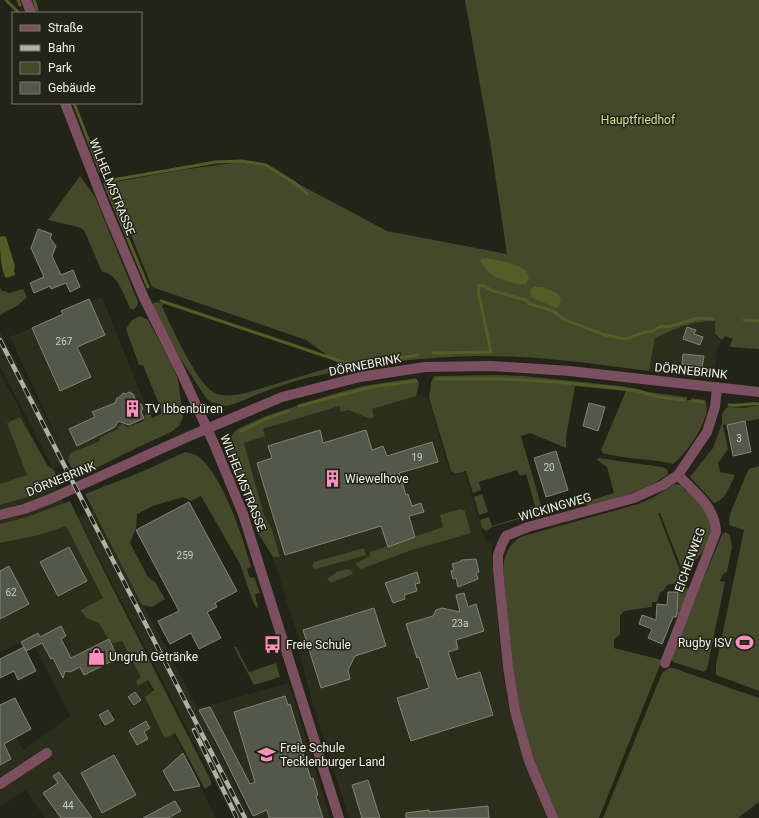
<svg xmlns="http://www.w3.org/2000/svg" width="759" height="818" viewBox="0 0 759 818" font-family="Roboto,sans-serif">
<rect width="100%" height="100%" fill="#212417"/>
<!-- built -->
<path fill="#2a2e1b" d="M102,297l51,126 -100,46 -53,-103v-35l62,117 -52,-111z
M715,319l-1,16 8,6 -5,8 -2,19 -2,4 -2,1 -22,-2 -7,3h-4l-29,-3 7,-37 25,-12z
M0,373l17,31 131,279 68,135h-171l-20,-28 -25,17v-100l23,43 47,-34 -40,-79 -30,15z
M376,390l40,3 12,5 23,78 14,-3 21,70h5l10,116 6,40 13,49 7,21 20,49h-198l-36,-113 -15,-56 1,-9 -62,-196 2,-10z
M93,510l105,198 91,-25 41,135h-76l-44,-86 41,86h-18l-155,-301z"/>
<!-- green -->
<path fill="#434929" d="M465,0h294v349l-29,-2 1,-4 2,-4 -8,-3 -3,4 -7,-6v-13c-22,-1 -41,8 -60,17l-6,33c-57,-7 -114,-16 -172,-15 -51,1 -102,6 -152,18 -22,4 -43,11 -64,19 -11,4 -22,10 -34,13 -6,0 -10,-4 -15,-3l-6,-5 -28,-43 -26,-51 5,-2 7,2 -2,2c9,20 33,74 51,86 9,6 22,3 33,1l89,-27 2,-4 -31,-22 -154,-53 -42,-104 70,-13 61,-8 22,3 124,66 120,23 -16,-107z
M80,176l15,21 43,105 -1,4 -4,4 -3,-2c-6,-12 -12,-35 -28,-36l-18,-42 -6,-3 -30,-7z
M0,287l1,3 8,3 14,-4 4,8 -10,9 -17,9z
M140,316l8,4 23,43 7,17 5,37 -4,9 -8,6 -45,21 -49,25 -9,-17 2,-8 30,-12 -1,-3 19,-9v-3l6,-2 2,3h2l16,-6 1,-6 5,-2 2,5 9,-4v-5l-18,-44h-4l-13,-36 6,-9z
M498,375l26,1 96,10 13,2 15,4 39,5v3h4v-2l14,2c9,16 -19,55 -32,64 -23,-6 -47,-4 -70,-11l-2,-3 25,-59 -51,-5 -9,51v11l-36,-15 -9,3 22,76 -51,15 -6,4 -4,-3 -2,-7 2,-2 7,-2 3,9 39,-12 -2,-6 6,-2 -9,-32 -6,2 -3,-6 -38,12 2,8 -8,3 -7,-22 -11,3 -4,-3 -22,-73 2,-16 3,-6z
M416,378l3,5 -3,13 -44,13 2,8 -4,2 -21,-9 -8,2 -2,-6 -76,23 2,7 -21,7 20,72 8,15 8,27h-7l-15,-24 -16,-47 -12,-36v-11l4,-7 5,-4 27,-12 64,-21 33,-9z
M753,406h6v13l-36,6 5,24 -10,14 2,9 15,3c-5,10 -9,25 -21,28l-24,-26 23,-29 9,-25v-9l4,-6 2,-1 17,1z
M20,417l28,49 5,3 8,15 -26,11 -35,10v-21l27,-9 -20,-52z
M185,452c5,1 10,2 14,5 25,21 43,79 52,110l-4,2 3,9 4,-1 6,16 -5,1 3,14 -2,-1 -3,-5 -13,-38 -39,-68 -10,5 -8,-4 -30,9 -16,8 -1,14 -6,15 18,34 7,5 10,17 -13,8 -10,-2 -57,-111 54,-21z
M598,458l64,9 5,2 1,5c-23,18 -53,24 -80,32l-3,-4 29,-9 -7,-26 -10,-7z
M759,466v225l-43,-16v-10l28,-135 -15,-5 1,-11 16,-39 3,-6z
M675,484l6,1 5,6 2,-1c6,6 18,17 21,24 8,21 -4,36 -17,50l-3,-1 -6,19h-1l1,-10 -23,-59h-2l23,60 -1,10 -13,2 -4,6 -3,1 -3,10h-5v5l-28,4 -4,5v18l-6,6v8l48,12 -63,158h-41c-15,-33 -29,-68 -38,-103 -11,-48 -12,-98 -17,-146 1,-14 6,-24 17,-32l118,-33 16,-7z
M482,494l6,18 -9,3 -5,-18z
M70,501l35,72 106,208v4l-6,4 -30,-56 -9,5 -3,-3 -18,-38 9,-7 -6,-10 -10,6 -2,-5 5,-4 -19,-36 -9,2 -7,-8 -7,-12 -13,-5 -5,-8 22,-12 -37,-72 -27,9 -39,8v-19l27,-7z
M460,509l5,2 6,22 -62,18 -48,18 -6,-5 15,-8v-4l73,-25 -3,-12z
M725,532l5,3 2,12 -5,25 -4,2 -3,7 5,1 -18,87 -3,3 -31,-10 -2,-4v-4l51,-119z
M364,548l2,7 -3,1 -48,13 -3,-3 2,-4z
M346,569l5,1 2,4 -22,9 -4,-4 10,-7z
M682,585l10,6 -11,25 -4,-1 1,-24z
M234,647h2l13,25 27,-9 4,14 -26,8z
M669,668h4l86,30v104l-21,16h-135l59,-145z"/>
<!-- water -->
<path fill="#545d25" d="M3,236l3,1 9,29 -1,5 1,4 -9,3c-6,-10 -6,-29 -6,-41z
M483,258c9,0 34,6 42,12 2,2 3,6 4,8 0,1 -3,5 -3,6 -6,3 -28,-6 -34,-9 -4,-3 -10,-10 -12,-15z
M535,286l2,1h5l15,6 4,6 -2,7 -3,2 -25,-11 -1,-5 1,-3z"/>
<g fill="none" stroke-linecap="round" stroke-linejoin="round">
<!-- stream -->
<path stroke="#545d25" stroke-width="3" d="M6,0l12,12
M18,0l2,5
M34,0l3,10
M74,103l26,68
M148,287l-43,-103 13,-5 98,-17 26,-1 24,4 29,18 12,11
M161,301l185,62 15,1 57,-9
M744,320l15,1
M433,353l58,-1 -12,-57 -1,-9 4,-1 11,6 33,9 4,4 23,7 12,9 40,15 21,4 19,-7 8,-1 8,-5 7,1 30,-9 15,1
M436,379h67l52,3 62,6 21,3 20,6 26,3
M693,401l10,1
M729,405c11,1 20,-2 30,-1
M299,406l72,-19 45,-6
M241,431l25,-12 22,-8"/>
</g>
<!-- building -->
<path fill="#545849" stroke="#828576" d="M38,229l14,5 -2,4 6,8 -4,10 9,19 12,-5 7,17 -10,5 -4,-9 -15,6 -1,-3 -16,7 -4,-10 14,-6 -13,-29z
M89,299l16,36 -28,12 14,30 -31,14 -28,-63 31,-14 -2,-3z
M687,327l9,3 -2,4 9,3 -3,8 -17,-6z
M683,354l21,2 -2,11 -20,-3z
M129,392l4,2 4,9 4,1 2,4 -2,4 3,6 -15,7 -11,-4 -3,6 -38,19 -8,-17 26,-12 -3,-5 23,-9 2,-5 4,-2 2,-3 3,1z
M589,403l16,4 -7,24 -15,-5z
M745,421l6,31 -18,4 -6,-31z
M320,430l3,13 43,-13 6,20 11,-4 4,10 45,-14 6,20 -39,11 7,22 2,-1 4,12 9,-3 3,9 -15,4 6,21 -27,10 -7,-21 -96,29 -28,-92 15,-5 -4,-12z
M556,451l12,39 -22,7 -12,-39z
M189,502l48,89 -22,12 2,4 -10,5 14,26 -22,11 -8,-16 -21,11 -6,-11 -6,-12 21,-10 -43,-81z
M69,547l18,34 -29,15 -18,-34z
M476,559l3,13 -3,1 2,6 -20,8 -2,-9 -3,1 -2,-8 3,-1 -2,-6 7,-2 3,-2z
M9,566l20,38 -29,15v-48z
M417,572l3,11 -5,1 2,7 -13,4 1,4 -12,4 -8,-20z
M668,592h10l-1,22 -1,3h-3l-11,27 -14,-6 4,-9 -13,-5 3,-9 14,5 1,-16 10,1z
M464,593l4,14 8,-3 8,27 -28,9 2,9 -10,3 9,27 23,-7 13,43 -82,26 -14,-43 32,-10 -10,-31 -2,1 -11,-34 27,-8 3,-6 6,-2 18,4 -4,-17z
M374,608l12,38 -31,10 -7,14 2,9 -29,9 -18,-58z
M61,626l5,10 -5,3 10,19 38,-19 9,19 -34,17 -4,-8 -10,5 -5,-1 -2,7 -10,-20 -2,1 -9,-16 -16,8 -5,-9 17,-9 2,4z
M24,647l12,24 -18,9 -4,-9 -14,7v-19z
M135,692l6,8 -7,5 -6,-8z
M285,696l3,9 2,-1 13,43 -2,1 10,31 2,-1 5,17 -2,1 7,22h-54l-2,-8 -14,6 -34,-69 -20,-37 11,-3 40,77 5,-2 -21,-70z
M15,698l16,31 -27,15 7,15 -11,6v-60z
M108,710l6,10 -9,5 -6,-10z
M146,721l4,7 -6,4 4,7 -11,6 -8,-14z
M183,753l17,33 -26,5 -11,-20z
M114,755l22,40 -34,18 -21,-40z
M59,772l33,46h-31l-18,-25 15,-10 -5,-7z
M368,780l12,38h-18l-10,-33z
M175,801l6,10 -13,7h-25z
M488,806l1,12h-83v-5l23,-3v2z"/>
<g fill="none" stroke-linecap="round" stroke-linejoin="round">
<!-- minor -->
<path stroke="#7b4f60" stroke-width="10" d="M26,0l5,13
M65,103l40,103 39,92 37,74 34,74 28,68 96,304
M0,515l24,-6 24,-9 137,-62 97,-41 78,-20 65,-10 66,-1 79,5 189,21
M665,663l51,-131c-1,-26 -21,-39 -38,-57
M0,784l47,-31
M553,818l-24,-57 -14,-50 -7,-44 -10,-98v-14l4,-11 4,-8 22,-9 106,-29 29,-13 15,-10 29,-43 8,-25 2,-20"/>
<defs>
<path id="rail" d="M0,340l245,478
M194,730l43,88"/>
</defs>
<!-- rail casing -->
<use href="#rail" stroke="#afb1a8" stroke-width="4.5"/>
<!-- rail -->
<use href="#rail" stroke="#212417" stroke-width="3" stroke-dasharray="9" stroke-linecap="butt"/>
</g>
<!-- icons -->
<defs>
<symbol id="building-bare" viewBox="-9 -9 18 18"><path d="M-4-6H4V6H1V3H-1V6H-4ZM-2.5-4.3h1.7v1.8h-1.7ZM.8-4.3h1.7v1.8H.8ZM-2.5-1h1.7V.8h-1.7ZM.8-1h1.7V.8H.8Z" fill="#fe8ebd" stroke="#212417" stroke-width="2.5" paint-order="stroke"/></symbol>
<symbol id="stadium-bare" viewBox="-9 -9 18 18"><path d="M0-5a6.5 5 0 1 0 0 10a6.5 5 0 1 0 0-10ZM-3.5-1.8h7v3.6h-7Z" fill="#fe8ebd" stroke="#212417" stroke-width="2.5" paint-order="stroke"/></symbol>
<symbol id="bus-bare" viewBox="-9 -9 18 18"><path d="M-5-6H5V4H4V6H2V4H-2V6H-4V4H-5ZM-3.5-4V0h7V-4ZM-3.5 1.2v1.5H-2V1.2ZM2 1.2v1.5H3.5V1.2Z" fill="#fe8ebd" stroke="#212417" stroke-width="2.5" paint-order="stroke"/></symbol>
<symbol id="shop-bare" viewBox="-9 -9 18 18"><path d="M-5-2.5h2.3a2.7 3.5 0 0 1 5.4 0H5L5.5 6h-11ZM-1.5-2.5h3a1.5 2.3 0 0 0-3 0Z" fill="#fe8ebd" stroke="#212417" stroke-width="2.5" paint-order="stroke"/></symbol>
<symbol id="school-bare" viewBox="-9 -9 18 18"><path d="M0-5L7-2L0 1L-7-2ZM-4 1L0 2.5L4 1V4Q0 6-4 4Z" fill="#fe8ebd" stroke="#212417" stroke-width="2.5" paint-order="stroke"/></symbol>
</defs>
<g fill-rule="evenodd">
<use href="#building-bare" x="120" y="396" width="25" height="25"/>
<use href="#building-bare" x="320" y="466" width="25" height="25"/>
<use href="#stadium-bare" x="732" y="630" width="25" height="25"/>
<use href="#bus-bare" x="260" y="632" width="25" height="25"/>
<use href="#shop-bare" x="84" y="644" width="25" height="25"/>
<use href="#school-bare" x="254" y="742" width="25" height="25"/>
</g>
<g text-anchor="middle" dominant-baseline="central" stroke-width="3" stroke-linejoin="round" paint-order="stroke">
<!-- number labels -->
<g font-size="10" fill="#c9ccc2">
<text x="64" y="341">267</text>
<text x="739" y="438">3</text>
<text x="417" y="457">19</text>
<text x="549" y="467">20</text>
<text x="185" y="555">259</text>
<text x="11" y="592">62</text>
<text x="460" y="623">23a</text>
<text x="68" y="805">44</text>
</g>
<!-- park labels -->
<g font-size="12" fill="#d1e28d" stroke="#212417">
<text x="638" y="120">Hauptfriedhof</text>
</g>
<!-- street labels -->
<g font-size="12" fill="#f0f2ea" stroke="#212417">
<text transform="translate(112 187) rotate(68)">WILHELMSTRASSE</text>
<text transform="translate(365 365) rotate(-11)">DÖRNEBRINK</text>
<text transform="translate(691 371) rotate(6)">DÖRNEBRINK</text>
<text transform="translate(61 479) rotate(-22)">DÖRNEBRINK</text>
<text transform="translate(243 483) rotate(68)">WILHELMSTRASSE</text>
<text transform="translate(555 507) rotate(-16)">WICKINGWEG</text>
<text transform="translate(690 560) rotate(-70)">EICHENWEG</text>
</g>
<!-- poi labels -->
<g font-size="12" fill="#f0f2ea" stroke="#212417" text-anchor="start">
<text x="145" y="409">TV Ibbenbüren</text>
<text x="345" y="479">Wiewelhove</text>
<text x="732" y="643" text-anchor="end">Rugby ISV</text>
<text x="286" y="645">Freie Schule</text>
<text x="109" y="657">Ungruh Getränke</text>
<text x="280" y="748">Freie Schule<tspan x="280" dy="14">Tecklenburger Land</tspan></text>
</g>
</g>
<!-- legend -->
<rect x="12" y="12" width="130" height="92" fill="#212417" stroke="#74766b"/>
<rect x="20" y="25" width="20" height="6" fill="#7b4f60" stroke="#74766b"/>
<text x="48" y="32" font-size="12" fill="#f0f2ea">Straße</text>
<rect x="20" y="45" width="20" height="6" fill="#afb1a8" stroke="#74766b"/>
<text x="48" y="52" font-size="12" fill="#f0f2ea">Bahn</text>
<rect x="20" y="62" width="20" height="12" fill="#434929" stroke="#74766b"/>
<text x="48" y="72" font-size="12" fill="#f0f2ea">Park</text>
<rect x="20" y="82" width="20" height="12" fill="#545849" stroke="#74766b"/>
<text x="48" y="92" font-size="12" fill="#f0f2ea">Gebäude</text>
</svg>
